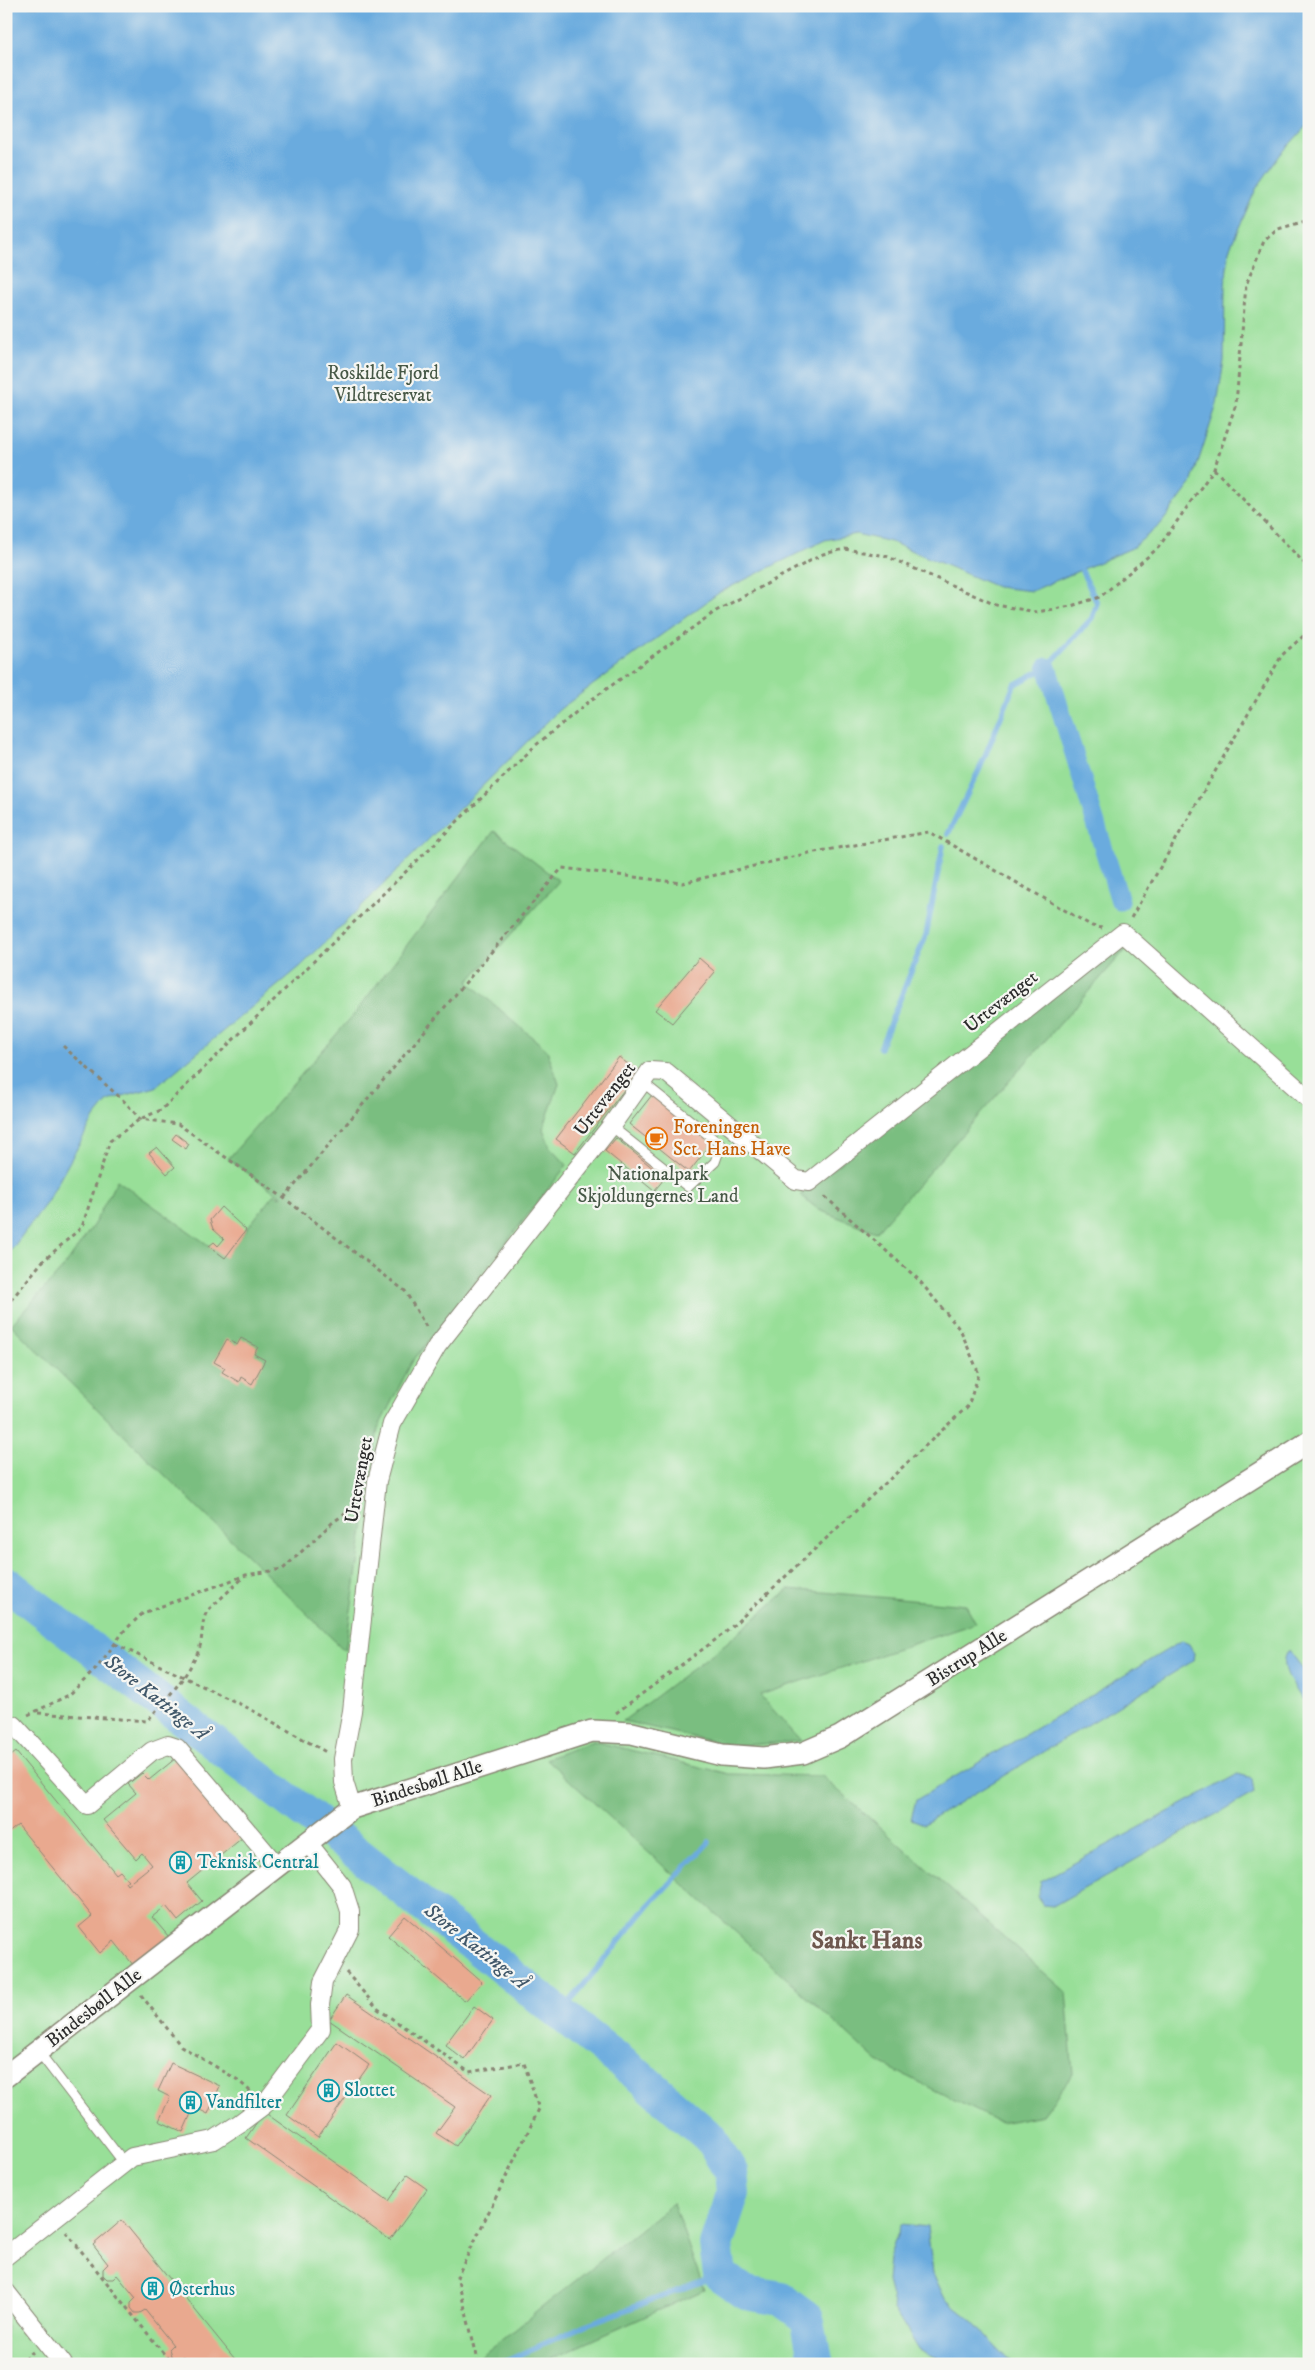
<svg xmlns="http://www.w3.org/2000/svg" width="1315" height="2370" viewBox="0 0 1315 2370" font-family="'IM FELL DW Pica',serif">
<rect width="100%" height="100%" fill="#f6f6f2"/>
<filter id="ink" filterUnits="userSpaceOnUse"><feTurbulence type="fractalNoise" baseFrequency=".02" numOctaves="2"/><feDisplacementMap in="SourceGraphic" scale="10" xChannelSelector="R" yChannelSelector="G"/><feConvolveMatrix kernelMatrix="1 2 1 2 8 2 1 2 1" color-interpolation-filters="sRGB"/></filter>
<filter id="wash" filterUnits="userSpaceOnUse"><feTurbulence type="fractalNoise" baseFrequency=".0096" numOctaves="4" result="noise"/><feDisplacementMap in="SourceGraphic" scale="20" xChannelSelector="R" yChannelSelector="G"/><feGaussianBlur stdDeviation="1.12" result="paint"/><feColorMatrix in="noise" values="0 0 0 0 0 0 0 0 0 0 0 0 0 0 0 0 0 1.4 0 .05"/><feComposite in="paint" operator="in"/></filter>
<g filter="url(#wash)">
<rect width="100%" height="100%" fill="#e7e1be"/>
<!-- green -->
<path fill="#98df98" stroke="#628562" d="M6,6h1303v2358h-1303z"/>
<!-- forest -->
<path fill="#7abe80" stroke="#527456" d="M494,831l65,50 -91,101 79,68 12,34 -16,45 7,18 17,18 -155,197 -34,66 -33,223 -334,-326 53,-58 30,-43 23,-44 108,77 48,-62 9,2 -54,-38 127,-146z
M1115,945l12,3 -251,284 -57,-22 -19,-15z
M789,1589l177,16 10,18 -216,72 41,46 -69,5 -109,-25 102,-77z
M593,1741l136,33 93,2 244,216 7,82 -31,41 -41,8 -123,-61 -332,-303z
M673,2203l31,87 -164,74h-69z"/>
<!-- water -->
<path fill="#6aabde" stroke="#4a6b84" d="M6,6h1303v117l-29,32 -24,34 -27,61 -4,36 -1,75 -7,43 -26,80 -31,41 -28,23 -100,43 -35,-4 -106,-45 -35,-8 -31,6 -105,52 -160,117 -259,257 -145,121 -37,10 -12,5 -13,16 -47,84 -41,55z
M1182,1641l7,3 5,9 -1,8 -269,163 -13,-5 5,-19z
M1289,1650l20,27v24l-8,-3c-8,-14 -24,-33 -12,-48z
M1238,1774l14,4 2,15 -201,113 -11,-1 -4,-10 3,-14z
M901,2224l26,3 6,46 12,26 23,18 45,47h-65l-29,-14 -25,-41 -7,-27 2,-24z"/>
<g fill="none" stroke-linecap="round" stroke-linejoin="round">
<!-- stream -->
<path stroke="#6aabde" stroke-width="5.5" d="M948,834l32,-66 34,-83 33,-18 45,-49 5,-15 -15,-32
M880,1048l46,-113 17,-89
M560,2014l87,-107 62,-65
M500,2364l85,-39 135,-50"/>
<!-- canal -->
<path stroke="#6aabde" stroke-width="19" d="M1047,667l73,234"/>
<!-- river -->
<path stroke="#6aabde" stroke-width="34" d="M6,1583l342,263 296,234 66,58 21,34 2,21 -17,52 4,30 26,18 35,6 26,19 9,46"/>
</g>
<g id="blocks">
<!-- building -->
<path fill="#e9a98f" d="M699,958l16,14 -43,51 -17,-13z
M619,1057l19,15 -63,81 -19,-14z
M652,1095l60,48 -23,29 -60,-48z
M176,1134l13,10 -3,5 -14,-10z
M616,1138l49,40 -11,13 -49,-40z
M157,1147l18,20 -8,7 -18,-21z
M221,1207l25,23 -21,28 -16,-12 5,-4 4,4 6,-7 -11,-10 -3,-9z
M241,1338l17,9 -4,7 11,6 -13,24 -11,-7 -2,5 -17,-10 3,-4 -11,-6 13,-23 10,6z
M16,1752l100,122 4,-3 8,9 -3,2 2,3 25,-20 -10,-12 -6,6 -33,-39 33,-27 -8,-9 14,-11 7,7 27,-22 66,80 -55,45 15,18 -24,20 -12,-15 -14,11 17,20 -35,29 -20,-25 -14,12 -21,-26 13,-11 -74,-91 -12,10v-75z
M405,1916l77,66 -17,19 -77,-65z
M346,1995l145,100 -35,51 -20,-13 19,-26 -126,-87z
M474,2006l19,14 -29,40 -19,-15z
M337,2042l32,23 -51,72 -31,-22z
M171,2063l49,23 -12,28 -14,-7 -11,25 -24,-11 11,-24 -12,-6z
M264,2112l125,89 18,-26 20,14 -37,51 -144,-102z
M122,2220l117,144h-50l-6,-8 -5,4 -6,-1 -3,-10 4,-4 -28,-35 -5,3h-5l-4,-5v-5l5,-5 -19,-23 -4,4h-6l-4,-4v-6l5,-5 -15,-19z"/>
</g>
</g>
<g filter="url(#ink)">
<use href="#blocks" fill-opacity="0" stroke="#898674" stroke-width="1"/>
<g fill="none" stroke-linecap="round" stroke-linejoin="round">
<defs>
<path id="service" d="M611,1126l77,61 27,-25 6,-17 -80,-64
M38,2051l86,112"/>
<path id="minor" d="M6,1724l8,1 73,80 65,-54 16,-6 9,3 100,118
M352,1808l-8,-26 -1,-23 9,-48 25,-230 15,-57 45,-78 174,-220 39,-55 16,1 130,108 13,2 314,-249 186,166
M6,2256l126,-99 82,-17 26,-17 24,-18 57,-76 -1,-24 3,-23 27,-53v-18l-8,-25 -34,-43
M6,2292l57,72"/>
<path id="tertiary" d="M6,2076l346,-268 240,-77 40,2 90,22 42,3 39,-5 37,-16 469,-295"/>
</defs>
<!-- service casing -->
<use href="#service" stroke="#898674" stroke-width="11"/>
<!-- minor casing -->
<use href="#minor" stroke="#898674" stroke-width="20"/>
<!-- tertiary casing -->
<use href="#tertiary" stroke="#898674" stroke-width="24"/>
<!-- path -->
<path stroke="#898674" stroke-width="3" stroke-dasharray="4 4" stroke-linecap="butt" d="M1214,469l95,99
M1131,918l151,-263 27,-24
M63,1046l63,57 14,16 38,5 106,74 121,93 23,39
M284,1198l278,-330 120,15 127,-30 120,-21 163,94 10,2
M6,1306l36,-44 40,-35 28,-86 30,-22 21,-9 375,-365 55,-45 125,-89 107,-57 22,-5 41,7 110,49 41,7 34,-6 29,-9 58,-49 56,-79 22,-65 10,-119 18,-44 14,-12 31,-9
M115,1644l133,64 78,44
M38,1713l109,8c19,-22 39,-42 51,-69 6,-13 2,-28 9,-41l37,-34
M616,1713l110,-81 242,-226 11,-32 -18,-43 -43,-52 -96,-85
M28,1715l41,-20 28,-27 27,-37 19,-18 103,-38 37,-6 49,-46 24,-17
M346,1972l32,37 91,63 55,-9 15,46 -82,168 22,87
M141,1995l40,51 57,34 14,13
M66,2232l106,132
M18,2364l15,-12"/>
<!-- service -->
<use href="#service" stroke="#fff" stroke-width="9"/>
<!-- minor -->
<use href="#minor" stroke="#fff" stroke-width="18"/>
<!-- tertiary -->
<use href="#tertiary" stroke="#fff" stroke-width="21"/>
</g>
</g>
<!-- icons -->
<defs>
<symbol id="cafe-ring" viewBox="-11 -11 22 22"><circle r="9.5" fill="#f6f6f2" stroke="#e8710a" stroke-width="1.5"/><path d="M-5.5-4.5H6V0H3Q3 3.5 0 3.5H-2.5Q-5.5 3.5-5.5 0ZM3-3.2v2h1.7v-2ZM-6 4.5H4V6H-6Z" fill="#e8710a"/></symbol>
<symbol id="building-ring" viewBox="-11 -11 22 22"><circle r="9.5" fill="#f6f6f2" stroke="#0f9aa8" stroke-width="1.5"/><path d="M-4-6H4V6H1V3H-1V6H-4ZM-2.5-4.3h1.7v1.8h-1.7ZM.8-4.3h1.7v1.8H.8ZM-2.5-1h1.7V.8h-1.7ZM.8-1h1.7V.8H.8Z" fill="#0f9aa8"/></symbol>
</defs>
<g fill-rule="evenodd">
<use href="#cafe-ring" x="644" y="1126" width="25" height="25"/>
<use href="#building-ring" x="168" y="1850" width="25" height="25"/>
<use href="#building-ring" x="316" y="2078" width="25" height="25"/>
<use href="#building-ring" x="178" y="2090" width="25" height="25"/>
<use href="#building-ring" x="140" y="2276" width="25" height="25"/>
</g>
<g text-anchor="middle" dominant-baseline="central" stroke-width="4.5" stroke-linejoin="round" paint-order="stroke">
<!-- park labels -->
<g font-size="19" fill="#465846" stroke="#f6f6f2">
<text x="383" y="373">Roskilde Fjord<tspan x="383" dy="22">Vildtreservat</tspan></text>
<text x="658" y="1174">Nationalpark<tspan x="658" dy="22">Skjoldungernes Land</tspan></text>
</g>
<!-- street labels -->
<g font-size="19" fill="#2b2b2b" stroke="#f6f6f2">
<text transform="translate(1001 1002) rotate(-38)">Urtevænget</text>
<text transform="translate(605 1099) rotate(-52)">Urtevænget</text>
<text transform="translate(359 1480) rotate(-80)">Urtevænget</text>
<text transform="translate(967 1658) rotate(-32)">Bistrup Alle</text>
<text transform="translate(427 1784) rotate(-18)">Bindesbøll Alle</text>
<text transform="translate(94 2008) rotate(-38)">Bindesbøll Alle</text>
</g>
<!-- food labels -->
<g font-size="19" fill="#c56008" stroke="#f6f6f2" text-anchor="start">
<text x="673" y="1127">Foreningen<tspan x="673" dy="22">Sct. Hans Have</tspan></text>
</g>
<!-- culture labels -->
<g font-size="19" fill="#0d838f" stroke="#f6f6f2" text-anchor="start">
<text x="197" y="1862">Teknisk Central</text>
<text x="344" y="2090">Slottet</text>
<text x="206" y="2102">Vandfilter</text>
<text x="169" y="2289">Østerhus</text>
</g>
<!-- water labels -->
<g font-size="20" font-style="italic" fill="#41586a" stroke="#f6f6f2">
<text transform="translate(156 1698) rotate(38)">Store Kattinge Å</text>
<text transform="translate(476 1947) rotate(38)">Store Kattinge Å</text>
</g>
<!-- district labels -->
<g font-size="24" font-weight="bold" fill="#6e574e" stroke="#f6f6f2">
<text x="867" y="1941">Sankt Hans</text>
</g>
</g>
<!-- margin -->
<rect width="1315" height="2370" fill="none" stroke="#f6f6f2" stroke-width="25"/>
</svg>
